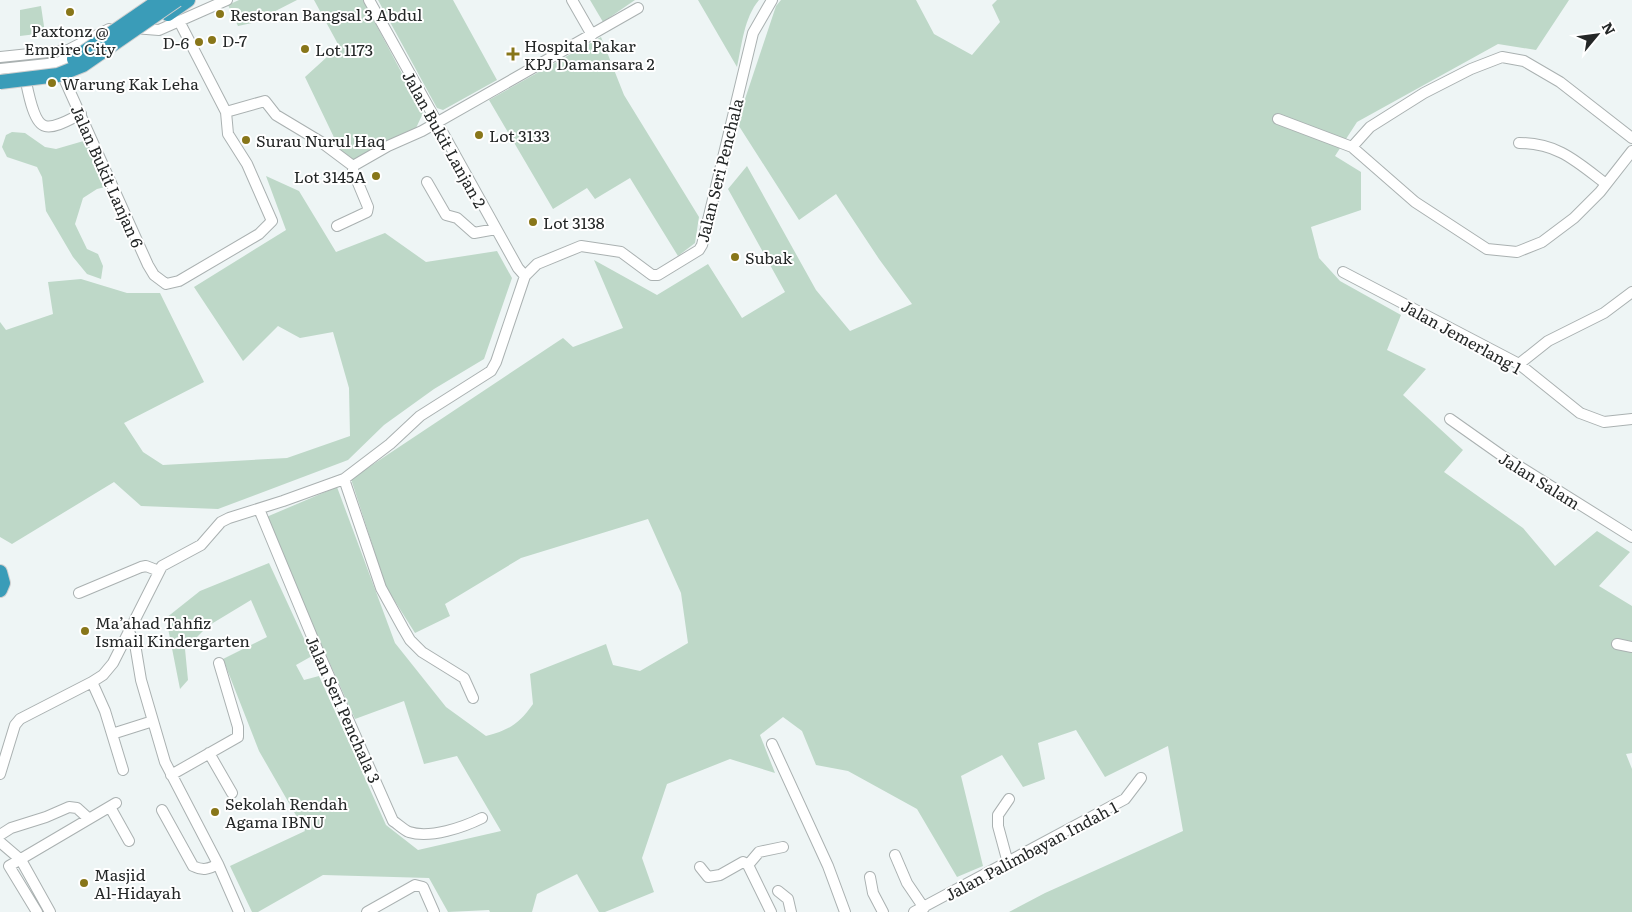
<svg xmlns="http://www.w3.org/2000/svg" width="1632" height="912" viewBox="0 0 1632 912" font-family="Literata,serif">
<rect width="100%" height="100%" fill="#eef5f5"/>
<!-- green -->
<path fill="#bed8c8" d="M239,0h58l-45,23 -14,3 -10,-21z
M314,0h49l60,113 -7,15 -61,33 -14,-9 -36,-75 34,-31z
M378,0h75l44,80 -54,30 -6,-2z
M590,0h45l-32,22z
M698,0h61c-15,18 -17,44 -22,67z
M781,0h135l18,34 38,21 28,-33 -8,-17 5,-5h572l-33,50 -38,-6 -141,78 -22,34 26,16v38l-50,17 8,31 21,23 61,34 -14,35 39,19 -23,26 60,55 -19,22 79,56 32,38 42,-35 33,21 -31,34 33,20v147l-6,1 6,15v143h-623l36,-19 138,-62 -15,-85 -63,31 -29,-47 -38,13 7,36 -22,8 -21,-32 -41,21 22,90 -26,11 -40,-68 -69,-38 -32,-6 -14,-34 -19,-14 -23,18 15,38 -45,-14 -63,25 -25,74 12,34 -49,20h-6l-22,-38 -40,20 -5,18h-42l-1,-2 -41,2 -19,-34 -106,-3 -65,37h-6l-22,-46 75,-35 -46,-80 -36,-92 44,-22 -16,-37 -43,26 -23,23 3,31 -8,9 -14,-71 34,-27 69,-28 43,93 -16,9 8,15 15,-4 67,149 32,25 83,-19 -44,-75 -33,8 -20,-63 -49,18 -91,-201 73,-31 58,156 51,64 40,29c23,-6 33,-12 47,-32l-3,-30 76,-30 7,21 27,6 48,-28 -7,-50 -33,-74 -127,39 -76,46 5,12 -35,17 -29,-46 -35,-108 212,-141 10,9 50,-19 -29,-68 63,35 51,-31 34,54 43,-26 -57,-103 19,-23 69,124 34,41 62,-27 -33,-45 -43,-65 -37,26 -62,-97 39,-117z
M41,6l4,27 -25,3v-26z
M601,37l23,58 75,122 -4,26 -17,13 -48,-78 -35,21 -8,-11 -34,21 -64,-109z
M12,132l13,1 20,14 11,2 31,-9 22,46 -12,3 -14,9 -8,26 12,25 11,5 5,12 -2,13 -14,-5 -14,-17 -27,-46 -4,-34 -5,-10 -30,-10 -5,-10 4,-12z
M266,176l33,15 37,61 49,-19 41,29 71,-11 15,27 -28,81 -50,30 -50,36 -36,35 -130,49 -77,-3 -27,-24 -102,62 -12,-7v-215l6,8 47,-16 -5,-32 33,-3 46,14h33l44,89 -80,41 19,29 20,13 124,-7 63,-22 -1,-48 -16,-56 -33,6 -22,-12 -35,35 -49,-74 92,-57z"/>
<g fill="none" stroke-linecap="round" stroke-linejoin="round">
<defs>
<path id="minor" d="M369,0l149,268 7,8
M572,0l20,35
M134,28l25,2 68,-30
M0,57l68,-7 41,-21
M57,63l91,202 6,10 12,9 13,-3 80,-47 13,-13 -25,-57 -19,-30 -2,-22 -47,-91
M0,69l57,-6 22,-8
M24,73c3,11 8,50 21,53 10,3 27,-8 36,-12
M226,112l39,-11 11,14 45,27 32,24
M1278,119l74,28 63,55 72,47 30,3 25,-10 32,-24 26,-26 32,-41
M1519,143c39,0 58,19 87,41
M1352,147l18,-20 54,-34 47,-24 31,-12 22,4 36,21 72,56
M353,166l35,-20 34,-15 216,-123
M427,182l19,33 11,3 17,15 22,-4
M337,226l30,-14 1,-5 -15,-36v-5
M1343,272l176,92 61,49 24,9 28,-3
M1519,364l29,-23 56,-28 28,-21
M1450,419l51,36 131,82
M344,479l37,109 22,40 7,12 12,12 42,26 9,20
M259,509l59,142 75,170c5,3 11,9 16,11 21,7 55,-5 73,-14
M79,593l62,-26 5,-1 13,5
M129,632l6,12 6,36 24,82 53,102 21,48
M1617,644l15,3
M92,682l13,29 18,59
M112,734l41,-13
M772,744l56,122 17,46
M209,753l23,40
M0,774l15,-49 5,-6 72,-37 11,-7 10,-12 49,-97 39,-21 20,-23 8,-4 54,-17 61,-22 46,-35 30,-28 71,-45 5,-9 29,-86 12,-12 44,-18 40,6 31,23h6l41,-25 3,-5 51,-212 19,-33
M171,775l67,-38v-10l-19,-64
M110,807l19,34
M162,810l31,56c10,5 16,3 25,-2
M0,835l11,-7 35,-11 23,-10 8,1 11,10
M0,842l21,18 29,52
M895,855l12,28 17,25
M1008,863l-10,-37v-11l11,-16
M748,865l11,-13 24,-5
M700,867l8,10 12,-2 23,-13 5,3 23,47
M870,877l3,16 10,19
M778,891l10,8 3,13
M37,912l-28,-46 107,-63
M367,912l48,-27 8,2 11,25
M914,912l211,-113 16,-21"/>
<path id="highway" d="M168,14l20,-14
M0,572l3,11 -3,7"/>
</defs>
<!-- minor casing -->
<use href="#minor" stroke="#aab1b1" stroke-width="12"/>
<!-- highway casing -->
<use href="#highway" stroke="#cfcfcf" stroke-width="16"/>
<!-- minor -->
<use href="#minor" stroke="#fff" stroke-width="10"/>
<!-- highway -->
<use href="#highway" stroke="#3a9cb8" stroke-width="14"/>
<defs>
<path id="highway-bridge" d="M74,59l86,-59
M0,82l58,-7 25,-10 94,-65"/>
</defs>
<!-- highway-bridge casing -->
<use href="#highway-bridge" stroke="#cfcfcf" stroke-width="16" stroke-linecap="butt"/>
<!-- highway-bridge -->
<use href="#highway-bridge" stroke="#3a9cb8" stroke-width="14"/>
</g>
<!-- markers -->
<g fill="#887619" stroke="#fff" stroke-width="2">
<circle cx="70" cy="12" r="5"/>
<circle cx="220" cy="14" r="5"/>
<circle cx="212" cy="40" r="5"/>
<circle cx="199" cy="42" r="5"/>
<circle cx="305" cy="49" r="5"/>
<path d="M510.5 46.5h5v5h5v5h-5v5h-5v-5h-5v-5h5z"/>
<circle cx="52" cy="83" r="5"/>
<circle cx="479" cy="135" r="5"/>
<circle cx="246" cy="140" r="5"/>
<circle cx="376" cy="176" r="5"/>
<circle cx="533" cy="222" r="5"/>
<circle cx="735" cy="257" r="5"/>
<circle cx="85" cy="631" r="5"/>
<circle cx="215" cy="812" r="5"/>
<circle cx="84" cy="883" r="5"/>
</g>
<g text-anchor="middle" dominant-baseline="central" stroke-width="4" stroke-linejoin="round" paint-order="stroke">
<!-- poi labels -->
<g font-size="16" fill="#242727" stroke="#fff" text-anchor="start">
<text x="230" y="14">Restoran Bangsal 3 Abdul</text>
<text x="70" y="30" text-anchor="middle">Paxtonz @<tspan x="70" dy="18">Empire City</tspan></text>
<text x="222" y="40">D-7</text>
<text x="189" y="42" text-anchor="end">D-6</text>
<text x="524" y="45">Hospital Pakar<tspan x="524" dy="18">KPJ Damansara 2</tspan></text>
<text x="315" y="49">Lot 1173</text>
<text x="62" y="83">Warung Kak Leha</text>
<text x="489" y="135">Lot 3133</text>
<text x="256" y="140">Surau Nurul Haq</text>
<text x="366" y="176" text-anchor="end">Lot 3145A</text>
<text x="543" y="222">Lot 3138</text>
<text x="745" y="257">Subak</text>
<text x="95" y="622">Ma’ahad Tahfiz<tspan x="95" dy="18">Ismail Kindergarten</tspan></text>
<text x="225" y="803">Sekolah Rendah<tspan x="225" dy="18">Agama IBNU</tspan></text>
<text x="94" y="874">Masjid<tspan x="94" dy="18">Al-Hidayah</tspan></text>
</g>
<!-- street labels -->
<g font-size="16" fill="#242727" stroke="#fff">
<text transform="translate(445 139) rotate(61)">Jalan Bukit Lanjan 2</text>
<text transform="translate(719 170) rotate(-76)">Jalan Seri Penchala</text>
<text transform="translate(108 176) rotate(66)">Jalan Bukit Lanjan 6</text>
<text transform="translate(1462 336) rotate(29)">Jalan Jemerlang 1</text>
<text transform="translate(1540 480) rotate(32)">Jalan Salam</text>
<text transform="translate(344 709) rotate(66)">Jalan Seri Penchala 3</text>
<text transform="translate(1031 850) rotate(-28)">Jalan Palimbayan Indah 1</text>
</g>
</g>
<!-- north arrow -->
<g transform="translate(1597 35) rotate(61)" stroke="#ffffff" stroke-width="4" paint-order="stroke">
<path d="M0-4L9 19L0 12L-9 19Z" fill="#242727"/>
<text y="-8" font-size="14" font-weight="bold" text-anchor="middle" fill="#242727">N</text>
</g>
</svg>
